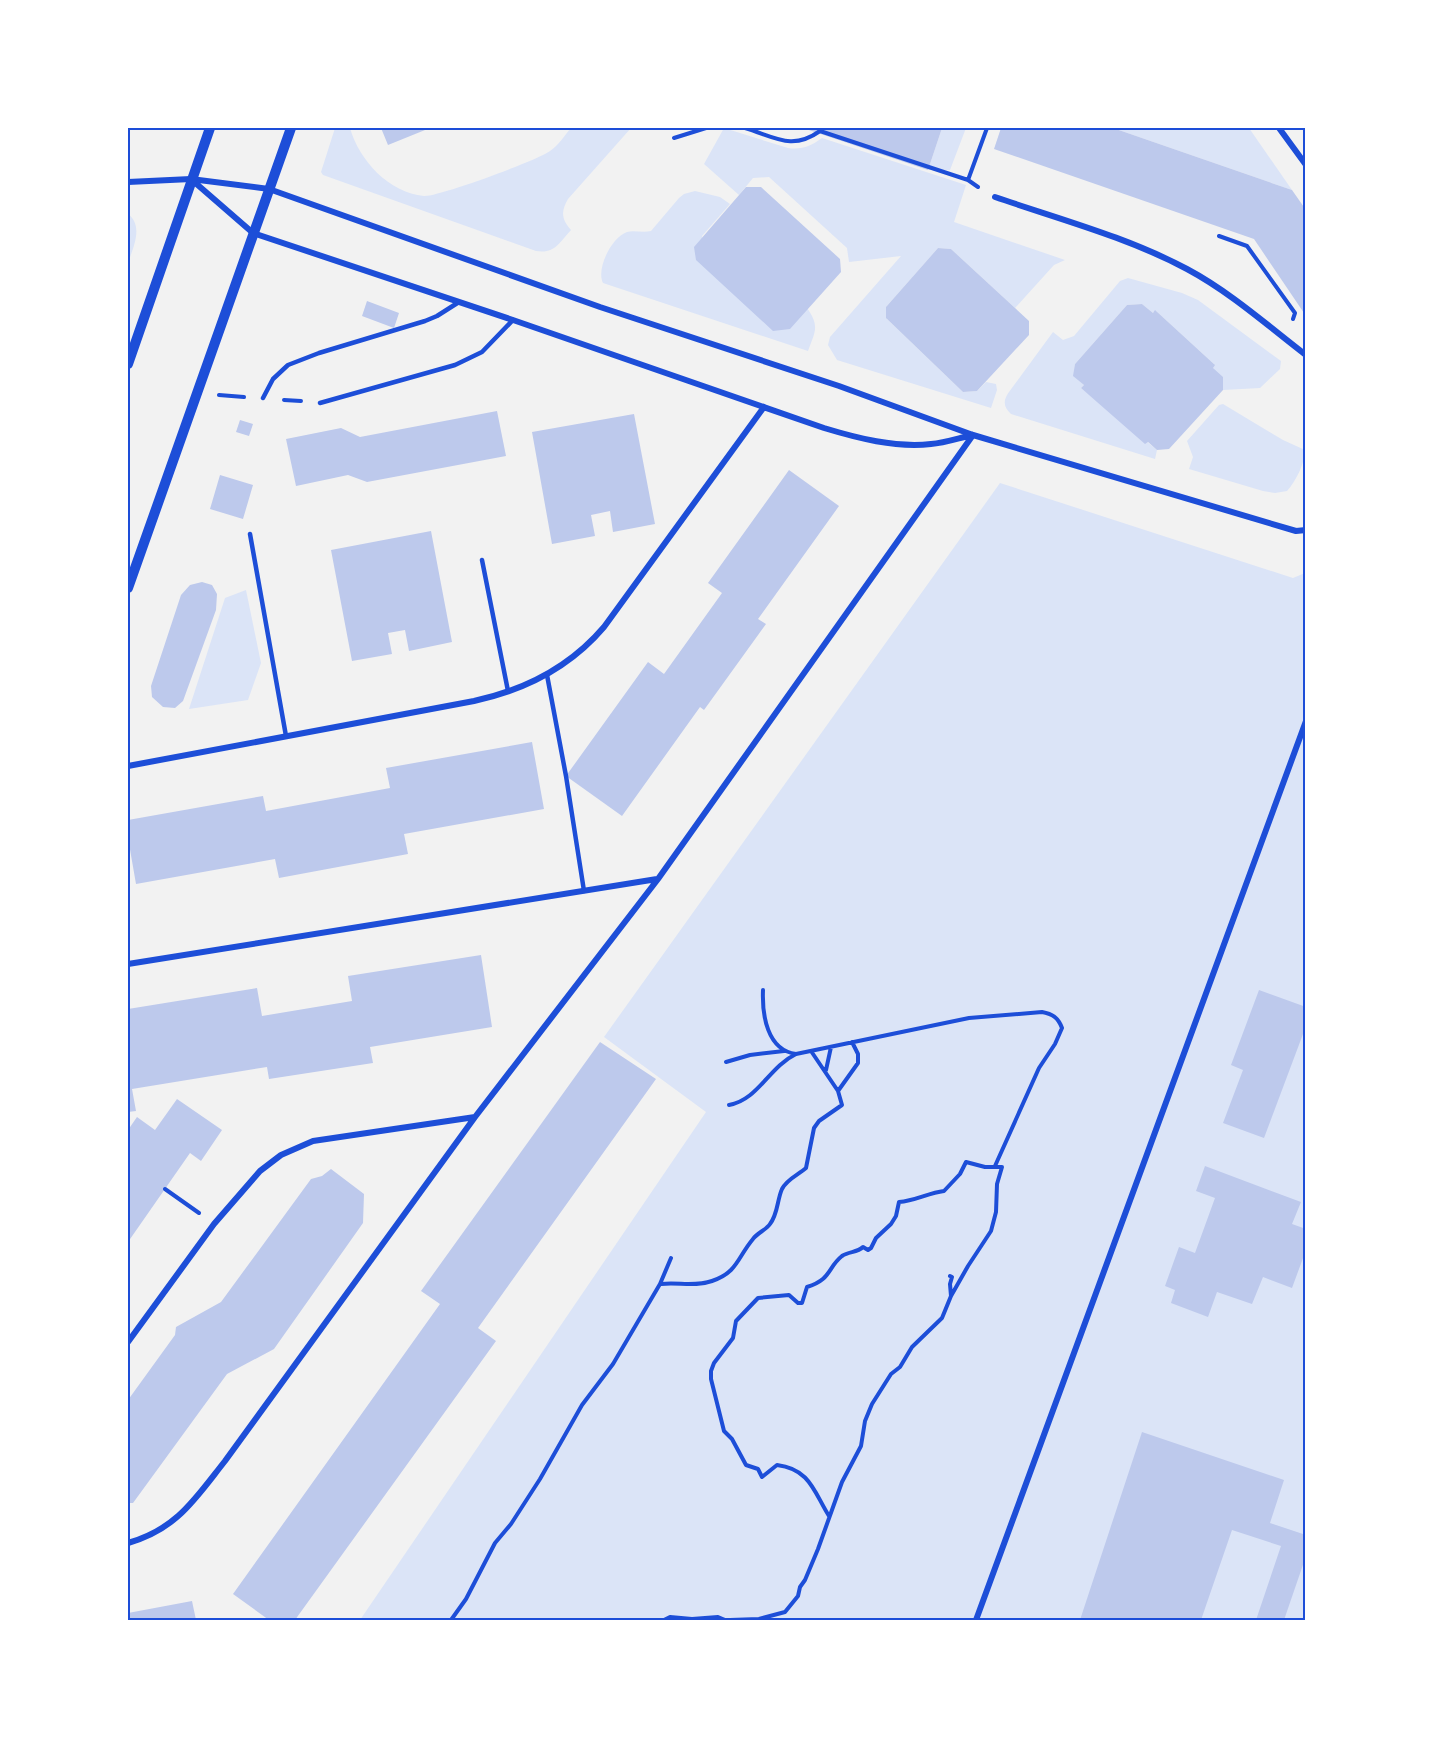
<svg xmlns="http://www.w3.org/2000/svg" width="1433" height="1748" viewBox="0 0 1433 1748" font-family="'DejaVu Sans',sans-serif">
<rect width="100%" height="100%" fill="#f2f2f2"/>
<!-- green -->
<path fill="#dbe4f7" d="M335,128h15c9,32 39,65 74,68 14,1 112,-35 126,-45 8,-5 15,-16 21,-23h60l-63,71c-7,12 -7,20 3,31 -12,13 -16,24 -35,21l-213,-76 -2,-3z
M724,128l64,20c14,2 23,-2 34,-10l144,47 -12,37 111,38 -11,5 -39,43 -64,-59 -13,-1 -52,59 1,12 76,73 14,-1 9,-9 10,2 1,6 -6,18 -154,-48 -9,-15 2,-8 71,-81 -52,6 -2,-14 -78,-71 -16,1 -14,17 -35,-31z
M942,128h24l-16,42h-22z
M1113,128h136l43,62z
M695,191l25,6 10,7 -28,32 2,14 103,58c13,18 8,24 1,43l-205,-68c-7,-14 8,-45 24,-51 7,-2 16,1 24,-1l28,-33 5,-4z
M128,214c16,12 5,34 0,49z
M1128,278l54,15 16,7 83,61 -1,8 -20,19 -37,2 -10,-22 1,-4 -58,-53 -3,2 -11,-9 -15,1 -52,59 -1,12 10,9 -3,3 76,62 -2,9 -144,-45c-8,-7 -8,-14 -2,-22l44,-60 10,8 11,-4 46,-55z
M1223,404l60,36 22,10c0,13 -9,31 -18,41l-12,2 -12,-2 -74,-22 4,-12 -6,-16 32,-36z
M1000,483l293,95 12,-5v1047h-945l346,-508 -102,-75z
M246,590l15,73 -13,37 -59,9 36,-111z"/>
<!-- building -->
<path fill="#bdc9ec" d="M381,128h49l-42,17z
M803,128h139l-14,42z
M1001,128h112l179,62 14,20v106l-52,-77 -260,-90z
M746,187h15l79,72 1,13 -51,57 -17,2 -77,-71 -2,-13z
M938,248l13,1 78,72v14l-52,56 -14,1 -77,-74v-11z
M367,301l32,12 -5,15 -32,-12z
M1142,304l11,9 2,-3 60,55 -2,3 10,9v13l-54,59 -12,1 -9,-8 -3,2 -64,-56 3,-3 -11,-9 2,-12 52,-59z
M497,411l9,45 -139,26 -19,-7 -52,11 -10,-47 55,-11 19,9z
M634,414l21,110 -42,8 -3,-21 -19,4 4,21 -43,8 -20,-112z
M240,420l13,4 -4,12 -13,-4z
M789,470l50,36 -81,113 8,5 -62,86 -4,-3 -78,109 -56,-40 82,-114 16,12 58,-81 -14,-10z
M220,475l33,10 -10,34 -33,-10z
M431,531l21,111 -43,9 -4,-21 -17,3 4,21 -40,7 -21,-111z
M202,582l10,3 5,9 -1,16 -33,91 -8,7 -12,-1 -11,-10 -1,-11 30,-91 9,-10z
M532,742l12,67 -140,25 4,20 -129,24 -4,-19 -139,25 -8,-46v-18l135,-24 3,15 124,-23 -4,-20z
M481,955l11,72 -122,20 3,16 -104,16 -2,-12 -135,22 4,22 -8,1v-103l129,-21 5,28 90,-15 -4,-25z
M1259,990l47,17v19l-42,112 -41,-15 20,-53 -12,-5z
M600,1042l56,37 -178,249 18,13 -201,279h-26l-36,-26 207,-290 -19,-13z
M177,1099l45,31 -21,31 -11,-8 -62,89v-112l9,-13 18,13z
M1205,1166l96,36 -9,22 14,5v21l-14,38 -29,-11 -11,27 -35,-12 -9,25 -37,-14 4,-13 -10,-4 14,-39 16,6 20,-55 -19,-7z
M331,1169l33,25 -1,29 -89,126 -47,25 -94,129h-5v-103l47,-65 1,-8 45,-25 90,-123 11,-3z
M1142,1432l142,48 -14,43 36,12v21l-22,64h-28l25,-74 -49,-16 -31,90h-121z
M192,1601l4,19h-68v-7z"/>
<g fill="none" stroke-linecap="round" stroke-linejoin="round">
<!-- path -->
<path stroke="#1d4ed8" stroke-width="4" d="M745,128c30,9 47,23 75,3l148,49
M674,138l32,-10
M978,187l-10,-7 19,-52
M1219,236l28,10 48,67 -2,6
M219,395l25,2
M284,400l17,1
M763,990c-1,25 4,60 33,64l173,-36 73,-6c10,2 16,5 20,16l-7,16 -16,24 -44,98
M811,1051l27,40
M726,1062l24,-7 34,-4
M826,1070l5,-23
M729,1105c29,-5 40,-38 67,-51
M165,1189l34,24
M661,1284c17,-2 34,3 51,-3 26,-9 25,-23 41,-42 4,-6 13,-9 17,-15 8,-10 7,-24 12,-35 5,-10 16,-14 24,-21l8,-40 5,-7 23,-16 -4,-14 20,-28v-9l-6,-12
M829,1516c-15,-24 -19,-47 -52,-51l-15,12 -4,-8 -12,-4 -14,-26 -8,-8 -13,-52v-8l3,-8 19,-25 3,-17 22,-23 31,-3 9,8h4l5,-16c25,-8 20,-19 35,-31 7,-5 15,-3 21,-9l5,3 3,-2 5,-10 15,-14 5,-8 3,-14c16,-1 29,-9 45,-11l16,-17 6,-12 19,5h17l-5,17 -1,28 -5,19 -23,35 -17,30
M451,1620l15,-21 29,-56 16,-19 29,-45 42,-74 31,-41 47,-80 11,-26
M614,1620h9
M664,1620l6,-3 22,2 26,-2 7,3
M730,1620l29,-1 26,-7 13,-16 2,-9 5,-7 13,-31 24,-67 19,-36 4,-25 7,-17 19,-30 9,-7 12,-20 30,-29 9,-22 -1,-12 2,-7 -2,-1"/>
<!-- service -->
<path stroke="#1d4ed8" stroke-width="4.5" d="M263,398l10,-19 15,-14 31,-12 106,-32 12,-5 22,-14
M320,403l135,-38 27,-13 31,-32
M250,534l36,202
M482,560l26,131
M547,675l19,101 18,115"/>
<!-- minor -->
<path stroke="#1d4ed8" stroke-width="6" d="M1279,128l27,37
M192,180l61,53 260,87 311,108c33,10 71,20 107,16 14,-1 28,-6 42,-9
M128,182l63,-3 78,10 331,118 239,79 134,49 323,96 10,-1
M995,197c64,22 132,40 192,72 43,23 80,56 119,86
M128,766l346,-65c51,-11 96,-34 130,-74l160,-220
M128,964l529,-85
M128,1342l86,-118 46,-53 21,-16 32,-14 162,-24
M128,1543c49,-14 67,-44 97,-82l250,-344 183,-238 315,-444
M976,1620l330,-899"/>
<!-- tertiary -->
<path stroke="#1d4ed8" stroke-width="10" d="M128,364l82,-236
M128,588l163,-460"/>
</g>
<!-- border -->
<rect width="1433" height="1748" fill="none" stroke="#ffffff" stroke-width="258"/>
<rect x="129" y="129" width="1175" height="1490" fill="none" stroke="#1d4ed8" stroke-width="2"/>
</svg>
